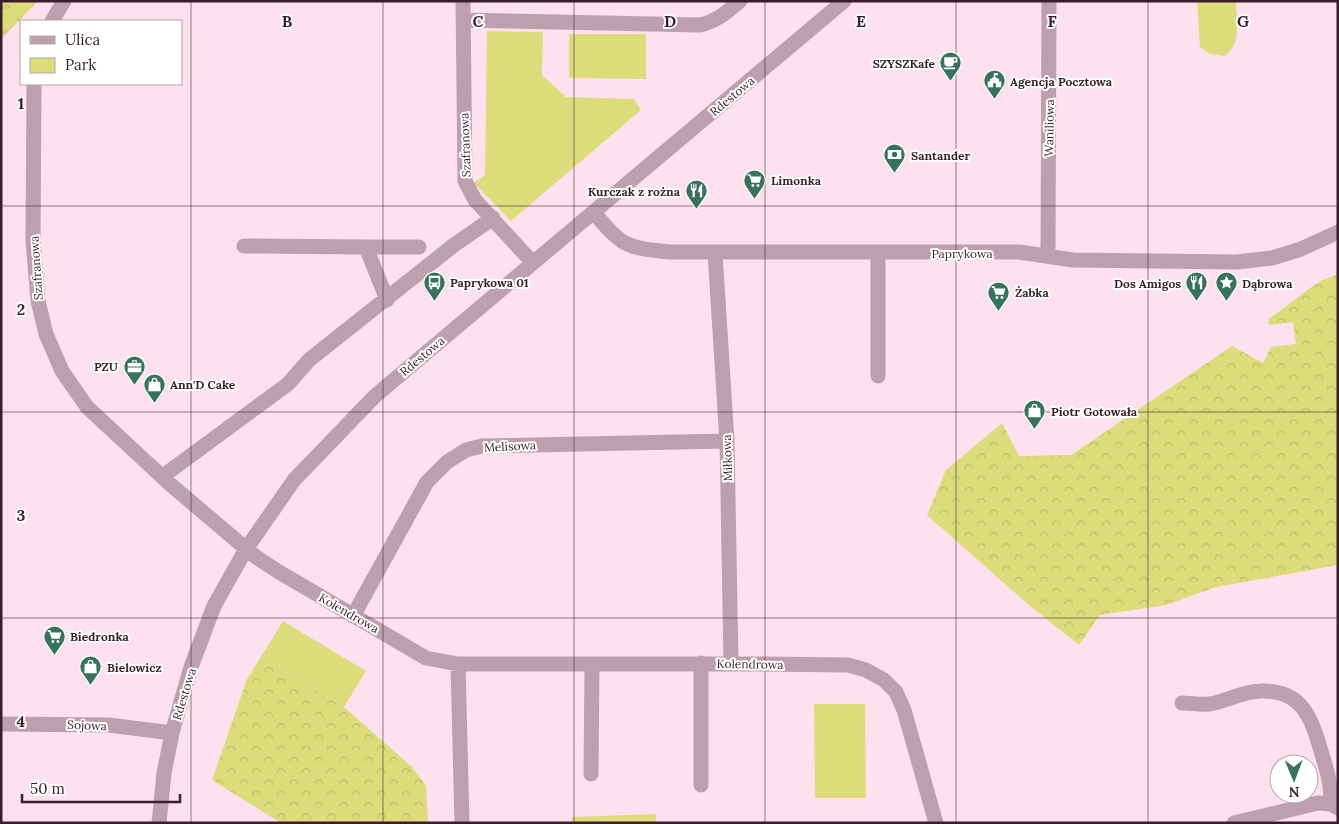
<svg xmlns="http://www.w3.org/2000/svg" width="1339" height="824" viewBox="0 0 1339 824" font-family="Lora,serif">
<defs>
<pattern id="grass-tufts" width="24" height="20" patternUnits="userSpaceOnUse" patternTransform="scale(1.25)"><rect width="24" height="20" fill="#dcdc7a"/><path d="M3 7l-1-3M5 7V3M7 7l1-3M15 17l-1-3M17 17v-4M19 17l1-3" fill="none" stroke="#bebc6a"/></pattern>
<pattern id="forest-crowns" width="20" height="18" patternUnits="userSpaceOnUse" patternTransform="scale(1.25)"><rect width="20" height="18" fill="#dcdc7a"/><path d="M2 6a3 3 0 1 1 6 0M12 15a3 3 0 1 1 6 0" fill="none" stroke="#bebc6a"/></pattern>
</defs>
<rect width="100%" height="100%" fill="#fee1ee"/>
<!-- grass -->
<path fill="url(#grass-tufts)" d="M1,1h37l-37,38z"/>
<!-- forest -->
<path fill="url(#forest-crowns)" d="M1338,274v291l-122,22 -50,18 -66,10 -21,30 -49,-39 -103,-91 19,-45 56,-47 17,33 52,-1 161,-109 31,17 8,-16 25,-3 -3,-22 -25,3 1,-6 49,-37z
M261,657l83,50 68,60 14,19 2,36 -147,1 -69,-43 35,-101z"/>
<!-- green -->
<path fill="#dcdc7a" d="M1197,1h39c0,20 6,42 -11,55l-15,-2 -10,-7z
M487,31l56,1 -1,43 24,22 68,2 7,11 -130,111 -37,-38 11,-8z
M569,34h77v45l-77,-1z
M283,621l83,50 -22,36 -83,-50z
M814,704h51l1,94h-51z
M656,814v9h-84v-6z"/>
<g fill="none" stroke-linecap="round" stroke-linejoin="round">
<!-- minor -->
<path stroke="#be9fae" stroke-width="15" d="M463,1l2,180 10,19 58,63
M464,20l236,5c17,-4 27,-13 40,-24
M52,21l12,-20
M34,84l-1,156 5,61 8,33 16,37 25,36 84,78 85,72 23,15 147,86 32,6h297l93,1 18,5 18,10 12,12 8,18 32,113
M594,213c30,34 30,34 75,39h350l54,8 164,2 35,-4 29,-9 37,-17
M244,246l122,1 21,53
M366,247h53
M715,253l12,188 4,222
M1048,255l1,-254
M878,376v-123
M163,476l125,-92 21,-24 145,-115 39,-27
M353,616l74,-134 20,-20 19,-12 16,-4 245,-5
M701,663v122
M458,664l4,159
M1182,703c9,0 18,2 27,1 17,-2 34,-13 52,-13 36,-1 48,20 57,50 6,21 14,41 13,63
M1,724l108,1 63,8
M591,774l1,-110
M159,823l5,-50 8,-40 19,-66 23,-61 32,-57 48,-69 81,-84 469,-395
M1234,823l84,-20 13,1 7,4"/>
</g>
<!-- grid -->
<path fill="none" stroke="#391f2c" stroke-width="1" stroke-opacity="0.55" d="M191,1v822M383,1v822M574,1v822M765,1v822M956,1v822M1148,1v822M1,206h1337M1,412h1337M1,618h1337"/>
<!-- icons -->
<defs>
<symbol id="cafe-pin" viewBox="-11 -11 22 30"><path d="M0 17L-7.5 6A9.5 9.5 0 1 1 7.5 6Z" fill="#36735e" stroke="#fff"/><path d="M-5.5-4.5H6V0H3Q3 3.5 0 3.5H-2.5Q-5.5 3.5-5.5 0ZM3-3.2v2h1.7v-2ZM-6 4.5H4V6H-6Z" fill="#fff"/></symbol>
<symbol id="civic-pin" viewBox="-11 -11 22 30"><path d="M0 17L-7.5 6A9.5 9.5 0 1 1 7.5 6Z" fill="#36735e" stroke="#fff"/><path d="M-.6-6.5H3V-4.5H.6V-3L4-1V1h2V6H-6V1h2V-1L-.6-3ZM-1.2 2.5V6h2.4V2.5Z" fill="#fff"/></symbol>
<symbol id="bank-pin" viewBox="-11 -11 22 30"><path d="M0 17L-7.5 6A9.5 9.5 0 1 1 7.5 6Z" fill="#36735e" stroke="#fff"/><path d="M-6-4H6V4H-6ZM0-2.3a2.3 2.3 0 1 0 0 4.6a2.3 2.3 0 1 0 0-4.6Z" fill="#fff"/></symbol>
<symbol id="supermarket-pin" viewBox="-11 -11 22 30"><path d="M0 17L-7.5 6A9.5 9.5 0 1 1 7.5 6Z" fill="#36735e" stroke="#fff"/><path d="M-6-5.5h2.5l.6 2H6L4.5 2H-2.5L-4.4-4H-6ZM-1.5 3.2a1.3 1.3 0 1 0 .1 0ZM3 3.2a1.3 1.3 0 1 0 .1 0Z" fill="#fff"/></symbol>
<symbol id="restaurant-pin" viewBox="-11 -11 22 30"><path d="M0 17L-7.5 6A9.5 9.5 0 1 1 7.5 6Z" fill="#36735e" stroke="#fff"/><path d="M-5-6h1v4h1v-4h1v4h1v-4h1v5L-1.5 .5V6h-2V.5L-5-1ZM5-6V6H3V1.5H1.5Q1.5-4 5-6Z" fill="#fff"/></symbol>
<symbol id="bus-pin" viewBox="-11 -11 22 30"><path d="M0 17L-7.5 6A9.5 9.5 0 1 1 7.5 6Z" fill="#36735e" stroke="#fff"/><path d="M-5-6H5V4H4V6H2V4H-2V6H-4V4H-5ZM-3.5-4V0h7V-4ZM-3.5 1.2v1.5H-2V1.2ZM2 1.2v1.5H3.5V1.2Z" fill="#fff"/></symbol>
<symbol id="sight-pin" viewBox="-11 -11 22 30"><path d="M0 17L-7.5 6A9.5 9.5 0 1 1 7.5 6Z" fill="#36735e" stroke="#fff"/><path d="M0-6L1.8-2.2L6-1.7L2.9 1.2L3.7 5.4L0 3.3L-3.7 5.4L-2.9 1.2L-6-1.7L-1.8-2.2Z" fill="#fff"/></symbol>
<symbol id="office-pin" viewBox="-11 -11 22 30"><path d="M0 17L-7.5 6A9.5 9.5 0 1 1 7.5 6Z" fill="#36735e" stroke="#fff"/><path d="M-6-3h4V-5.5h4V-3h4V5H-6ZM-1-4.5V-3h2v-1.5ZM-6 0V1H6V0Z" fill="#fff"/></symbol>
<symbol id="shop-pin" viewBox="-11 -11 22 30"><path d="M0 17L-7.5 6A9.5 9.5 0 1 1 7.5 6Z" fill="#36735e" stroke="#fff"/><path d="M-5-2.5h2.3a2.7 3.5 0 0 1 5.4 0H5L5.5 6h-11ZM-1.5-2.5h3a1.5 2.3 0 0 0-3 0Z" fill="#fff"/></symbol>
</defs>
<g fill-rule="evenodd">
<use href="#cafe-pin" x="938" y="50" width="25" height="34"/>
<use href="#civic-pin" x="982" y="68" width="25" height="34"/>
<use href="#bank-pin" x="882" y="142" width="25" height="34"/>
<use href="#supermarket-pin" x="742" y="168" width="25" height="34"/>
<use href="#restaurant-pin" x="684" y="178" width="25" height="34"/>
<use href="#bus-pin" x="422" y="270" width="25" height="34"/>
<use href="#restaurant-pin" x="1184" y="270" width="25" height="34"/>
<use href="#sight-pin" x="1214" y="270" width="25" height="34"/>
<use href="#supermarket-pin" x="986" y="280" width="25" height="34"/>
<use href="#office-pin" x="122" y="354" width="25" height="34"/>
<use href="#shop-pin" x="142" y="372" width="25" height="34"/>
<use href="#shop-pin" x="1022" y="398" width="25" height="34"/>
<use href="#supermarket-pin" x="42" y="624" width="25" height="34"/>
<use href="#shop-pin" x="78" y="654" width="25" height="34"/>
</g>
<g text-anchor="middle" dominant-baseline="central" stroke-width="4" stroke-linejoin="round" paint-order="stroke">
<!-- poi labels -->
<g font-size="12" font-weight="bold" fill="#391f2c" stroke="#fff" text-anchor="start">
<text x="935" y="63" text-anchor="end">SZYSZKafe</text>
<text x="1010" y="81">Agencja Pocztowa</text>
<text x="911" y="155">Santander</text>
<text x="771" y="180">Limonka</text>
<text x="680" y="191" text-anchor="end">Kurczak z rożna</text>
<text x="450" y="282">Paprykowa 01</text>
<text x="1181" y="283" text-anchor="end">Dos Amigos</text>
<text x="1242" y="283">Dąbrowa</text>
<text x="1015" y="292">Żabka</text>
<text x="118" y="366" text-anchor="end">PZU</text>
<text x="170" y="384">Ann'D Cake</text>
<text x="1051" y="411">Piotr Gotowała</text>
<text x="70" y="636">Biedronka</text>
<text x="107" y="667">Bielowicz</text>
</g>
<!-- street labels -->
<g font-size="12" fill="#391f2c" stroke="#fff">
<text transform="translate(732 96) rotate(-40)">Rdestowa</text>
<text transform="translate(1049 128) rotate(-89)">Waniliowa</text>
<text transform="translate(465 145) rotate(-92)">Szafranowa</text>
<text x="962" y="253">Paprykowa</text>
<text transform="translate(36 268) rotate(-94)">Szafranowa</text>
<text transform="translate(422 356) rotate(-40)">Rdestowa</text>
<text transform="translate(510 446) rotate(-3)">Melisowa</text>
<text transform="translate(727 458) rotate(-92)">Miłkowa</text>
<text transform="translate(349 613) rotate(30)">Kolendrowa</text>
<text transform="translate(750 664) rotate(1)">Kolendrowa</text>
<text transform="translate(184 694) rotate(-73)">Rdestowa</text>
<text transform="translate(87 725) rotate(2)">Sojowa</text>
</g>
</g>
<g font-size="16" text-anchor="middle" font-weight="bold" fill="#391f2c" stroke="#fff" stroke-width="4" stroke-linejoin="round" paint-order="stroke">
<text x="287" y="27">B</text>
<text x="478" y="27">C</text>
<text x="670" y="27">D</text>
<text x="861" y="27">E</text>
<text x="1052" y="27">F</text>
<text x="1243" y="27">G</text>
<text x="21" y="109">1</text>
<text x="21" y="315">2</text>
<text x="21" y="521">3</text>
<text x="21" y="727">4</text>
</g>
<!-- border -->
<rect width="1339" height="824" fill="none" stroke="#391f2c" stroke-width="5"/>
<!-- legend -->
<rect x="20" y="20" width="162" height="65" fill="#ffffff" stroke="#b0a5ab"/>
<rect x="30" y="36" width="25" height="8" fill="#be9fae" stroke="#b0a5ab"/>
<text x="65" y="45" font-size="15" fill="#391f2c">Ulica</text>
<rect x="30" y="58" width="25" height="15" fill="#dcdc7a" stroke="#b0a5ab"/>
<text x="65" y="70" font-size="15" fill="#391f2c">Park</text>
<!-- north arrow -->
<g transform="translate(1294 779) rotate(179)"><circle r="24" fill="#ffffff" stroke="#b0a5ab"/>
<path d="M0-4L9 19L0 12L-9 19Z" fill="#36735e"/>
<text y="-8" font-size="14" font-weight="bold" text-anchor="middle" fill="#391f2c">N</text>
</g>
<!-- scale -->
<path d="M22 794v8h158v-8" fill="none" stroke="#391f2c" stroke-width="2.5"/>
<text x="30" y="794" font-size="15" fill="#391f2c" stroke="#ffffff" stroke-width="4" paint-order="stroke">50 m</text>
</svg>
